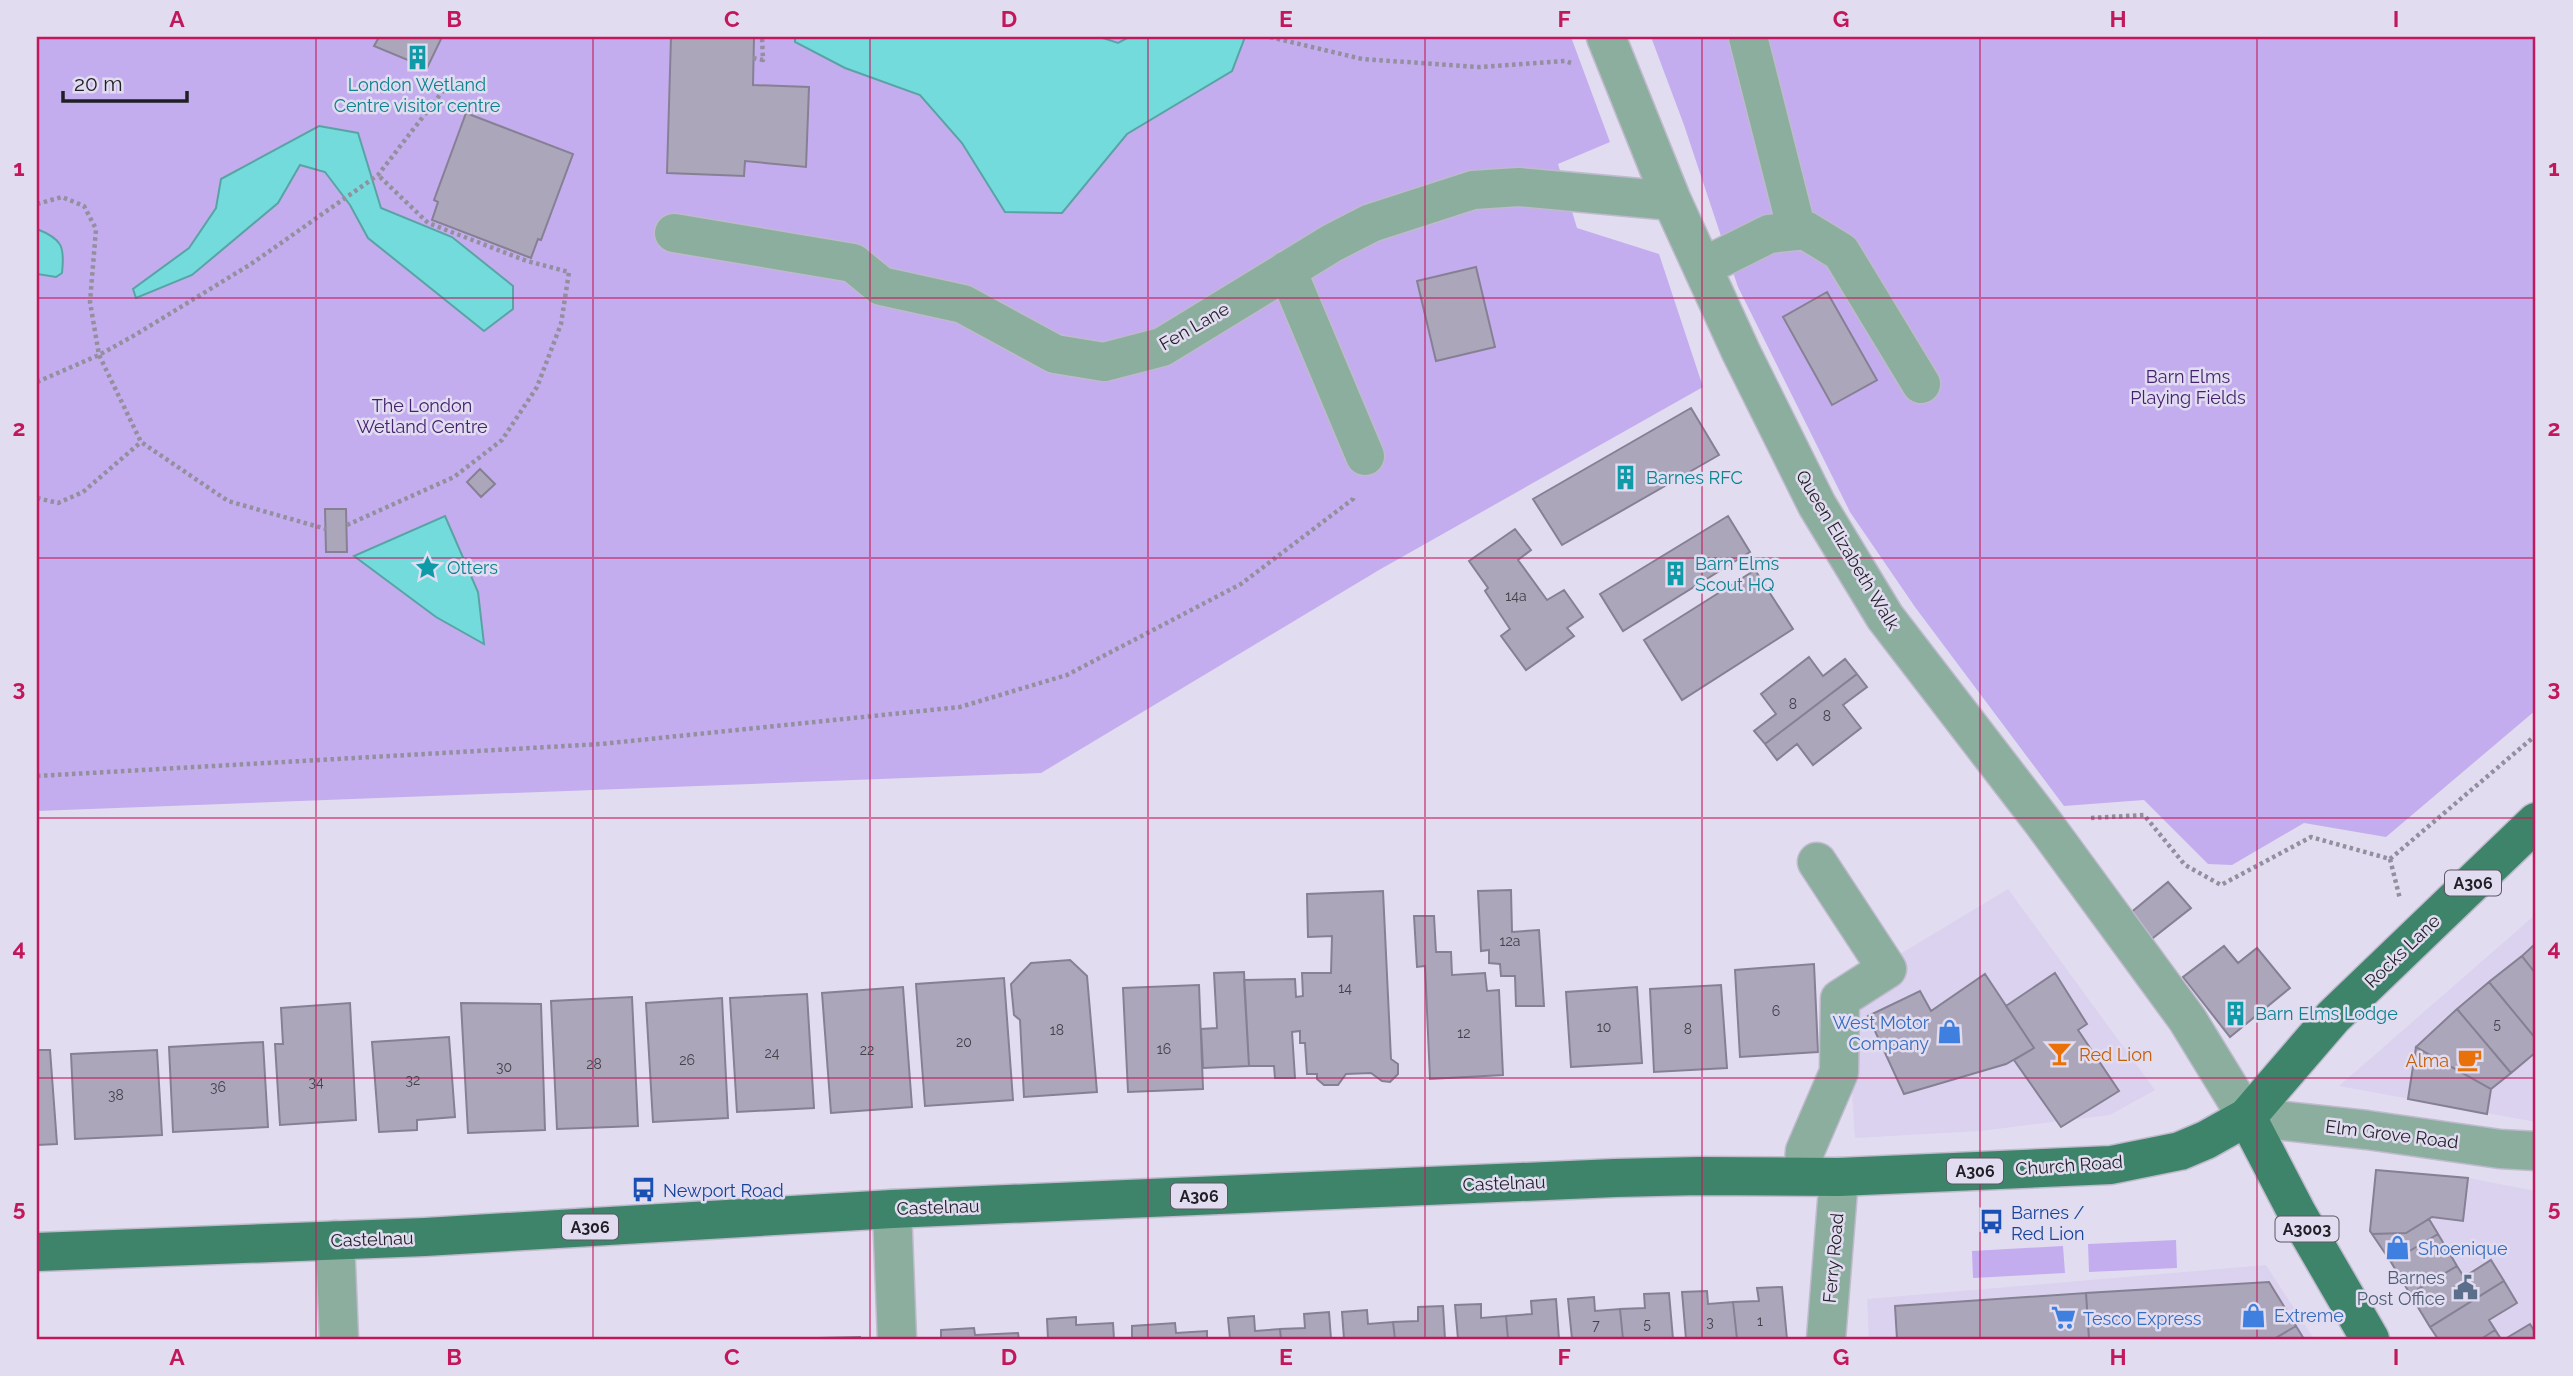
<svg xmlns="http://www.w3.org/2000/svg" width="2573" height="1376" viewBox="0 0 2573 1376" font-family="Raleway,sans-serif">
<rect width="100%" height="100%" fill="#e2dcf1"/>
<!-- built -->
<path fill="#dbd2ef" d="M2008,889l147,201 -45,25 -130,16 -125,7 -10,-151z
M2536,914v208l-197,-36z
M2376,1170l92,8 68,13v148h-98l-68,-108z
M2266,1265l48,74h-445l-2,-40z"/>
<!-- green -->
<path fill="#c3adee" d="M37,37h1534l39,105 -52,22 19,64 82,26 44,133 -324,183 -338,203 -1004,38z
M1651,37h885v673l-150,127 -82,-14 -72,42 -24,-1 -64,-64 -80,6 -149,-199 -65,-95 -112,-225 -54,-162z
M2176,1240l1,28 -88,4 -1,-28z
M2063,1246l2,27 -92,5 -1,-27z"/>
<!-- water -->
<path fill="#73dbdc" stroke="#5aa3a5" stroke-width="2" d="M795,37h305l18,6 11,-6h116l-13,34 -105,63 -65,79 -57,-1 -43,-69 -42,-48 -75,-27 -50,-26z
M319,126l39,7 23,75 71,29 61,49v23l-29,22 -116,-93 -18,-33 -25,-33 -25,-7 -22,38 -86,72 -56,23 -3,-9 56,-41 27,-40 5,-29z
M37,229c25,10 28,17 25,44l-6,4 -19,-3z
M445,516l33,76 6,52 -48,-27 -82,-61z"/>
<!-- building -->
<path fill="#aca6bb" stroke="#868094" stroke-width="2" d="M379,37h63l-15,31 -53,-22z
M671,37h83l-1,48 56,2 -3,80 -61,-6 -1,15 -77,-3z
M466,113l107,41 -32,86 -3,-1 -7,19 -99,-38 6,-18 -4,-2z
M1476,267l19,80 -59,14 -19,-80z
M1827,292l50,88 -45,25 -49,-88z
M1691,408l28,47 -157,90 -29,-46z
M480,469l15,15 -14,13 -14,-15z
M325,509h21l1,43h-21z
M1728,516l22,36 -127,79 -23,-37z
M1515,529l16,21 -13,10 29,40 17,-10 19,27 -16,11 7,8 -48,34 -25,-34 9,-7 -25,-38 3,-3 -19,-27z
M1755,570l38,59 -111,71 -38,-60z
M1809,657l14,19 22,-17 12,15 -92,70 -11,-13 22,-17 -15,-20z
M1857,674l10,13 -24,18 18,23 -48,37 -16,-21 -20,16 -12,-16z
M2168,882l23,26 -42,33 -21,-26z
M1511,890l1,42 27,-2 5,76h-28l-1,-30h-14l-1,-12 -11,-1v-13l-8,1 -3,-60z
M1383,891l8,168 7,5v10l-8,8 -8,-1 -11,-8 -25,1 -8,11h-14l-7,-6v-5h-10l-2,-31h-5v-12l-8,1 3,46h-20l-1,-12h-25l-5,-86 51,-1 1,18 7,-1 -1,-23h29l1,-37 -24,1 -1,-43z
M1414,916h20l2,36h15l1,23 33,-2 2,18 12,-1 4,85 -73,4 -5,-113 -8,1z
M2536,943v31l-14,-18z
M2224,946l14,17 19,-15 33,40 -60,49 -47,-60z
M2522,956l14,18v65l-47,-57z
M1070,960l17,16 10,116 -73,5 -4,-77 -6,-5 -3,-31 20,-21z
M1814,964l4,88 -78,5 -5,-87z
M1244,972l5,94 -46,2 -2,-39 16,-1 -3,-55z
M2055,973l32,51 -9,6 41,61 -58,36 -47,-67 20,-12 -28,-42z
M1985,974l49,74 -28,16 -102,30 -36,-78 52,-25 11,20z
M1004,978l9,122 -88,6 -9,-122z
M2489,982l47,57v13l-25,21 -54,-64z
M1199,985l4,104 -75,3 -5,-104z
M1721,985l6,83 -73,4 -4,-83z
M903,987l9,120 -81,6 -9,-120z
M1637,987l5,76 -71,4 -5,-75z
M807,994l7,114 -77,4 -7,-114z
M632,997l6,129 -81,3 -6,-128z
M722,998l6,120 -75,4 -7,-119z
M350,1003l6,117 -76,5 -5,-81h8l-2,-36z
M461,1003l80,1 4,126 -77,3z
M2457,1009l54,64 -20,16 -75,-42z
M449,1037l6,80 -38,3v10l-38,2 -7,-90z
M263,1042l5,85 -95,5 -4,-85z
M2416,1047l75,42 -4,25 -79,-15z
M37,1050h13l7,94 -20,1z
M157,1050l5,85 -87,4 -4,-85z
M2376,1170l92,8 -5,43 -31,-4 -26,16 -34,1 -2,-3z
M2429,1219l9,15 -47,28 -19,-28 34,-1z
M2438,1234l19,32 -47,28 -19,-32z
M2491,1260l13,21 -74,46 -20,-33 47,-28 7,11z
M2504,1281l13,22 -28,17 6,10 -14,9h-43l-8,-12z
M2504,1281l13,22 -28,17 12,19h-63l-8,-12z
M2269,1282l27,44 -22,13h-185l-3,-46z
M1782,1287l5,52h-50l-4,-37 26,-1 -2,-13z
M1707,1291l1,13 25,-2 4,37h-51l-4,-47z
M1669,1293l4,46h-50l-3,-30 25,-1 -1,-14z
M2086,1293l3,46h-192l-2,-33z
M1594,1297l1,14 25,-2 3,30h-51l-4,-40z
M1556,1299l3,40h-51l-2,-23 26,-2 -1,-13z
M1481,1304v14l25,-2 2,23h-50l-3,-34z
M1443,1306l2,33h-50l-2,-17 25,-1v-14z
M1367,1310l1,14 25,-2 2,17h-51l-2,-27z
M1329,1312l2,27h-50l-1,-10 25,-1 -1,-14z
M1254,1316l1,15 25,-2 1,10h-51l-2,-21z
M1076,1317v8l37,-2 1,16h-66l-1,-20z
M1175,1323l1,10 31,-2v8h-75v-13z
M2530,1324l6,10v5h-31z
M2530,1324l6,10v5h-31z
M2296,1326l8,13h-30z
M974,1328l1,7 43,-2 1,6h-78v-9z
M2495,1330l6,9h-20z
M860,1337v2h-41v-1z"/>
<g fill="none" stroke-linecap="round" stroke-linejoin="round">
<defs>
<path id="minor" d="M1606,37l66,164 69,151 76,153 68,112 157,204 145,198 60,98 120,13 133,19 36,2
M1748,37l49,194
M674,233l179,30 28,23 82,18 92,50 49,8 58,-15 170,-104 39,-20 102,-33 46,-3 153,14
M1703,267l66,-33 36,-4 36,22 80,132
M1287,270l78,186
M1803,1176l2,-25 34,-79 1,-73 47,-30 -70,-107
M892,1209l5,130
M335,1240l4,99
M1826,1339l13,-162"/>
<path id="major" d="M2247,1117l50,96 73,126
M37,1252l388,-15 467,-28 723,-31 84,-2 140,1 272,-12 69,-14 26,-11 41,-23 86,-100 203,-195"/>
</defs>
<!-- minor casing -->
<use href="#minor" stroke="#bfbacc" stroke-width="41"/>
<!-- major casing -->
<use href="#major" stroke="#bfbacc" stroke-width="41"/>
<!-- path -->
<path stroke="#938f9e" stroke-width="4.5" stroke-dasharray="3.5 3.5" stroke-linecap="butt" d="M1270,37l92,22 117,8 86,-6 6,2
M753,58l10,2 -1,-23
M37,204l25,-7 22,9 12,23 -6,73 9,53 42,87 87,59 98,28
M37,382l62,-27 36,-20 116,-71 127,-89 71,-92
M37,498l21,5 25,-11 58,-50
M347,525l107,-48 48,-37 35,-53 24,-63 8,-52 -42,-11 -99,-38 -50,-48
M37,776l564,-32 359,-37 107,-32 174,-91 112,-85 1,-4
M2091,818l53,-3 41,50 36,20 90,-48 79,22
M2390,859l146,-124
M2390,859l10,40"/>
<!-- minor -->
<use href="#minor" stroke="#8cae9f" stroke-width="38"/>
<!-- major -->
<use href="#major" stroke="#3e846a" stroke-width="38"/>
</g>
<!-- grid -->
<path fill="none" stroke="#c2185b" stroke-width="2" stroke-opacity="0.55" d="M316,37v1302M593,37v1302M870,37v1302M1148,37v1302M1425,37v1302M1702,37v1302M1980,37v1302M2257,37v1302M37,298h2499M37,558h2499M37,818h2499M37,1078h2499"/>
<!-- icons -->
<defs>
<symbol id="building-bare" viewBox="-9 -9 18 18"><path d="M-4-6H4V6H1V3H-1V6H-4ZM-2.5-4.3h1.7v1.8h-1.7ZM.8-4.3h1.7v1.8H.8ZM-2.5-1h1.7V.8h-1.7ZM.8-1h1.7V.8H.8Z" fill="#0f9aa8" stroke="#e2dcf1" stroke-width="2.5" paint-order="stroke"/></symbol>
<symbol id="sight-bare" viewBox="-9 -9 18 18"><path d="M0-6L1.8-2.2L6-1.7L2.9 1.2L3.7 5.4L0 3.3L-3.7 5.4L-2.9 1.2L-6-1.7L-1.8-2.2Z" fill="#0f9aa8" stroke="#e2dcf1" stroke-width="2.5" paint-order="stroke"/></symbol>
<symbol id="shop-bare" viewBox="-9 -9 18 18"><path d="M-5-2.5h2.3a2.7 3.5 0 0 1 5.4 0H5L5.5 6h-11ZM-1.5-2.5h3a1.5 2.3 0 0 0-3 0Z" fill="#3f7fe0" stroke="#e2dcf1" stroke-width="2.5" paint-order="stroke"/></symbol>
<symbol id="bar-bare" viewBox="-9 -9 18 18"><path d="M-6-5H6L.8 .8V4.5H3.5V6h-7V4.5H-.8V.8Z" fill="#e8710a" stroke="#e2dcf1" stroke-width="2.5" paint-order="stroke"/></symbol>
<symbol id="cafe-bare" viewBox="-9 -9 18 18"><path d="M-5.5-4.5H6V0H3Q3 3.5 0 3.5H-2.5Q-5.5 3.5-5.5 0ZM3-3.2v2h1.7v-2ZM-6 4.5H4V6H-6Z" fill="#e8710a" stroke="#e2dcf1" stroke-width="2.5" paint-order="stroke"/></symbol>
<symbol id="bus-bare" viewBox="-9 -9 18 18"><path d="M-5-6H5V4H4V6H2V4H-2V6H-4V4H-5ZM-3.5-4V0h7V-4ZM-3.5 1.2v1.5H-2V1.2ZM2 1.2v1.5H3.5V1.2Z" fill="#1a4fb4" stroke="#e2dcf1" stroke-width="2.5" paint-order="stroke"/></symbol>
<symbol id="civic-bare" viewBox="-9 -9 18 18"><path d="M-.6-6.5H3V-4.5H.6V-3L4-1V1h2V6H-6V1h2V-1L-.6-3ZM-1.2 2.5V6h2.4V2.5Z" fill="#5c6f8a" stroke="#e2dcf1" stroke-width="2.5" paint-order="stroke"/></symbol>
<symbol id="supermarket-bare" viewBox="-9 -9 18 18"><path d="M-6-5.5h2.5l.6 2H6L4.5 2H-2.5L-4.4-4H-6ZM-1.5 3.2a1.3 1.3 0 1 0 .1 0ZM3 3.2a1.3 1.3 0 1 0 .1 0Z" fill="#3f7fe0" stroke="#e2dcf1" stroke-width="2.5" paint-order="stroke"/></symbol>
</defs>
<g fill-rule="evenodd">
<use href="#building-bare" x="400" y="40" width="35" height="35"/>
<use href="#building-bare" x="1608" y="460" width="35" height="35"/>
<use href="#sight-bare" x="410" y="550" width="35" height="35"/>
<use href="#building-bare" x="1658" y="556" width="35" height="35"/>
<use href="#building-bare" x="2218" y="996" width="35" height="35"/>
<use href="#shop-bare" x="1932" y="1014" width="35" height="35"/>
<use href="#bar-bare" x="2042" y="1036" width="35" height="35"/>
<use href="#cafe-bare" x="2452" y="1042" width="35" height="35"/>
<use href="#bus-bare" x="626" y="1172" width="35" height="35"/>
<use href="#bus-bare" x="1974" y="1204" width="35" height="35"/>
<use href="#shop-bare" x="2380" y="1230" width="35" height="35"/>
<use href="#civic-bare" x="2448" y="1270" width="35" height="35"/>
<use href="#shop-bare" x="2236" y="1298" width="35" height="35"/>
<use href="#supermarket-bare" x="2046" y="1300" width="35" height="35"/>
</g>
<g text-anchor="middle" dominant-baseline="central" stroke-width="5" stroke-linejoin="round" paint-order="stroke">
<!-- number labels -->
<g font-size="14" fill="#44414b">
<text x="1516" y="596">14a</text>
<text x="1793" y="704">8</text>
<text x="1827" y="716">8</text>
<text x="1510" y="941">12a</text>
<text x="1345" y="988">14</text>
<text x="1776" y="1011">6</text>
<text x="2497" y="1024">5</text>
<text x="1604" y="1027">10</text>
<text x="1688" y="1029">8</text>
<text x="1057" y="1030">18</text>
<text x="1464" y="1033">12</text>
<text x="964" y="1042">20</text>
<text x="1164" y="1049">16</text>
<text x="867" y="1050">22</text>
<text x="772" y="1053">24</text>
<text x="687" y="1060">26</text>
<text x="594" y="1064">28</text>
<text x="504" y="1067">30</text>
<text x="413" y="1080">32</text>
<text x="316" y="1082">34</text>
<text x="218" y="1087">36</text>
<text x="116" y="1095">38</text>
<text x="1760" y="1321">1</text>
<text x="1710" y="1322">3</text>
<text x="1647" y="1324">5</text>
<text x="1596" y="1325">7</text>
</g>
<!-- shield labels -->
<g fill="#e2dcf1" stroke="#5b5863" stroke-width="2">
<rect x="2445" y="870.5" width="56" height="25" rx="5"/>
<rect x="1947" y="1158.5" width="56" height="25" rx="5"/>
<rect x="1171" y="1183.5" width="56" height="25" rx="5"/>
<rect x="562" y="1214.5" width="56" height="25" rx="5"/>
<rect x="2275.5" y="1216.5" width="63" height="25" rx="5"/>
</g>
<g font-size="16" font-weight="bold" fill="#211f26">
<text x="2473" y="883">A306</text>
<text x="1975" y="1171">A306</text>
<text x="1199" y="1196">A306</text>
<text x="590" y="1227">A306</text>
<text x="2307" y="1229">A3003</text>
</g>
<!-- culture labels -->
<g font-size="18" fill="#0d838f" stroke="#e2dcf1" text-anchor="start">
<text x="417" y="84" text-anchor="middle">London Wetland<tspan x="417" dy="21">Centre visitor centre</tspan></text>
<text x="1646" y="477">Barnes RFC</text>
<text x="1695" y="563">Barn Elms<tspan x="1695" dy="21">Scout HQ</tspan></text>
<text x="447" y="567">Otters</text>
<text x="2255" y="1013">Barn Elms Lodge</text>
</g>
<!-- street labels -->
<g font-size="18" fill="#211f26" stroke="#e2dcf1">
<text transform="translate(1194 326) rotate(-30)">Fen Lane</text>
<text transform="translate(1848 550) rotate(59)">Queen Elizabeth Walk</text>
<text transform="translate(2402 951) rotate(-44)">Rocks Lane</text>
<text transform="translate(2392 1134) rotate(7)">Elm Grove Road</text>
<text transform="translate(2069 1165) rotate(-4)">Church Road</text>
<text transform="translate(1504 1183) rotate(-2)">Castelnau</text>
<text transform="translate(938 1207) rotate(-2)">Castelnau</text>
<text transform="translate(372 1239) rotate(-2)">Castelnau</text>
<text transform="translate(1833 1258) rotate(-85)">Ferry Road</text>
</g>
<!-- park labels -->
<g font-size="18" fill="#44226f" stroke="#e2dcf1">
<text x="2188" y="376">Barn Elms<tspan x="2188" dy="21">Playing Fields</tspan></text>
<text x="422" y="405">The London<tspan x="422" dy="21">Wetland Centre</tspan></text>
</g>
<!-- shop labels -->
<g font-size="18" fill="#366cbe" stroke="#e2dcf1" text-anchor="start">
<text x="1929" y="1022" text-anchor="end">West Motor<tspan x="1929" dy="21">Company</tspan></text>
<text x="2418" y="1248">Shoenique</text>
<text x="2274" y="1315">Extreme</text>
<text x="2083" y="1318">Tesco Express</text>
</g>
<!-- food labels -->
<g font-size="18" fill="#c56008" stroke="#e2dcf1" text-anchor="start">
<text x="2079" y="1054">Red Lion</text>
<text x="2449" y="1060" text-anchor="end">Alma</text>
</g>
<!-- transit labels -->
<g font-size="18" fill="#164399" stroke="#e2dcf1" text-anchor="start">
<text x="663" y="1190">Newport Road</text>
<text x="2011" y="1212">Barnes /<tspan x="2011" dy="21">Red Lion</tspan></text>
</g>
<!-- service labels -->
<g font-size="18" fill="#4e5e75" stroke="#e2dcf1" text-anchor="end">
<text x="2445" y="1277">Barnes<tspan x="2445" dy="21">Post Office</tspan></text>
</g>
</g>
<!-- border -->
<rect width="2573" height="1376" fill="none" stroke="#e2dcf1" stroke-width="77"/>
<!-- scale -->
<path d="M63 91v10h124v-10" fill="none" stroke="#211f26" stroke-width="3.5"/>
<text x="74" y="91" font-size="21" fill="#211f26" stroke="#e2dcf1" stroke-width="5" paint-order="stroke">20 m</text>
<rect x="38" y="38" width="2496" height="1300" fill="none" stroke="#c2185b" stroke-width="2.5"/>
<g font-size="23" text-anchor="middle" font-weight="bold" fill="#c2185b">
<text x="177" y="27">A</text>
<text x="454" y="27">B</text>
<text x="732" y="27">C</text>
<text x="1009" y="27">D</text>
<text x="1286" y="27">E</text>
<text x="1564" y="27">F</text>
<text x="1841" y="27">G</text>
<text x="2118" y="27">H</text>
<text x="2396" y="27">I</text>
<text x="19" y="176">1</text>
<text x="2554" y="176">1</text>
<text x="19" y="436">2</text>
<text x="2554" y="436">2</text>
<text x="19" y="696">3</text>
<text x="2554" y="696">3</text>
<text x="19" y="956">4</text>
<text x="2554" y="956">4</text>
<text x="19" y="1216">5</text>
<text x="2554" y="1216">5</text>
<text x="177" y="1365">A</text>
<text x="454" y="1365">B</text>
<text x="732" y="1365">C</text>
<text x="1009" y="1365">D</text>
<text x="1286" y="1365">E</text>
<text x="1564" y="1365">F</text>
<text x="1841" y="1365">G</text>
<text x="2118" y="1365">H</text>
<text x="2396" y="1365">I</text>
</g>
</svg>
